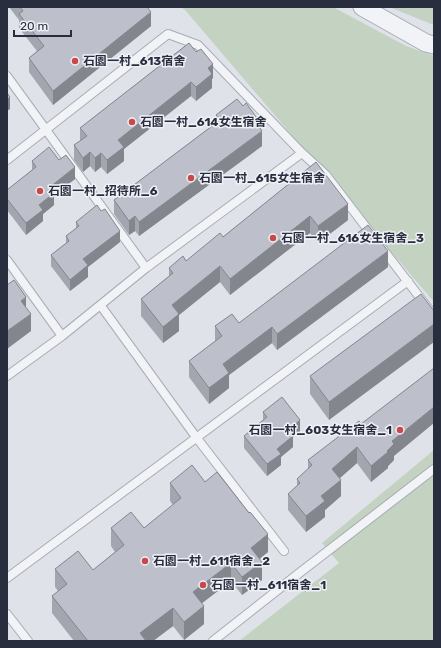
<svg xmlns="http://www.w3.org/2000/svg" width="441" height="648" viewBox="0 0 441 648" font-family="Rubik,'Noto Sans TC',sans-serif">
<rect width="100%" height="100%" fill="#dfe2e8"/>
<!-- green -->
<path fill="#c3d2c1" d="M181,7h152l73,39 28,10v246l-248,-291z
M389,7h45v18z
M434,450v191h-195l100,-78 -17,-20z"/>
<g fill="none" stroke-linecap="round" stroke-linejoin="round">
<defs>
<path id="service" d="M7,76l139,192
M7,160l161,-126 30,11 104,108 24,22 46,60
M382,248l52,68
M7,260l55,76
M101,306l95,131 88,114
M7,376l55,-40 84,-68 156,-115
M7,578l401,-297
M7,614l21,27
M213,641l85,-67 136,-105"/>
<path id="minor" d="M362,7l64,36 8,2"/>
</defs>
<!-- service casing -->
<use href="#service" stroke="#a8acb5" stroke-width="10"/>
<!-- minor casing -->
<use href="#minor" stroke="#a8acb5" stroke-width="19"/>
<!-- service -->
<use href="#service" stroke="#f2f3f6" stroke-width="8"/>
<!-- minor -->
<use href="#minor" stroke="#f2f3f6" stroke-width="17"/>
</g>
<!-- wall -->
<path fill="#a3a5af" d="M9,7h138l4,19 -98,79 -24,-33v-14l8,-7 -18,-23v-8z
M189,43l24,35 -1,1v9l-16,13 -5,-5 -67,53v12l-17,13 -6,-7 -6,5 -5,-6 -7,6 -9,-12v-15l6,-4v-13z
M216,115l41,9 5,22 -123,90 -4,-5 -6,4 -15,-21v-14l102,-77z
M32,161l43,18 -21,16v10l-11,9v7l-17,14 -19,-25v-20l25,-20z
M316,162l32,58 -30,23 -8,-10 -80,62 -10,-13 -41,33v16l-16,12 -22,-27v-17l28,-23v-8l17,-7 37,-24z
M76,222l44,20 -32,25v10l-18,14 -19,-25v-11l15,-12v-7l10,-7z
M388,267l-111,83 -5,-7 -43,32v13l-20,16 -20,-27v-16l26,-20v-15l24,-3z
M434,311l-105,109 -19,-26v-18z
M263,412l37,19 -7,6v10l-12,10v8l-14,11 -23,-28v-12l19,-16z
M361,424l33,32v4l-6,6v2l-17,14 -14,-19 -17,15 1,18 -16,14v7l-19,15 -18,-22v-16l9,-8v-7l11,-10v-9z
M205,482l63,70 -8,7 2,21 -20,15 -11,-14 -29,22 2,21 -20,16 -11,-14 -20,15h-79l-22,-28v-17l6,-5 -3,-4v-18l38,1 22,-18 -4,-6v-18h33l29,-23 -3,-4v-18z"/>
<!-- shaded-wall -->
<path fill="#84868e" d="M151,12v14l-98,79v-14z
M213,64v14l-1,1v9l-16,13v-14l12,-19z
M191,82v14l-67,53v12l-17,13v-14l11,-20z
M10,97v12l-3,2v-11z
M257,118v14l-3,-12z
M262,131v15l-123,90v-14z
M90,152v14l-7,6v-14z
M101,153v14l-6,5v-14z
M75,167v12l-21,16v10l-11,9v7l-17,14v-12l13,-18 11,-18z
M348,204v16l-30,23v-17z
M135,216v15l-6,4v-14z
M310,216v17l-80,62v-16z
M120,231v11l-32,25v10l-18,14v-11l13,-21z
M388,251v16l-111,83v-16z
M220,266v16l-41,33v16l-16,12v-16l9,-22z
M26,297v17l-5,-13z
M31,314v17l-24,18v-18z
M434,324v18l-105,78v-18z
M272,327v16l-43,32v13l-20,16v-16l14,-24z
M434,407v16l-40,33v4l-6,6v2l-17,14v-16l16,-15 5,-10z
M300,420v11l-7,6v10l-12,10v8l-14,11v-12l10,-15 11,-19z
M357,447v16l-25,22v-16z
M341,480v16l-16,14v7l-19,15v-16l15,-20z
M268,534v18l-17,13v-17z
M262,562v18l-20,15v-18z
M231,563v18l-38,29v-18z
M204,606v18l-20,16v-18z
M173,608v18l-20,15h-13v-8z"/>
<!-- building -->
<path fill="#bdc0cb" stroke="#84868e" d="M20,7h127l4,5 -98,79 -24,-33 15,-12 -25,-32 4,-3z
M189,43l7,9 5,-3 12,15 -5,4 4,6 -16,13 -5,-5 -73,58 6,7 -17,13 -6,-7 -6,5 -5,-6 -7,6 -9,-13 13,-9 -7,-8z
M7,93l3,4 -3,3z
M237,99l6,7 3,-3 11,15 -3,2 8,11 -123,91 -4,-6 -6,5 -15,-21 106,-80 -4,-5z
M49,147l10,13 7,-5 9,12 -25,20 4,6 -15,12 4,5 -17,13 -19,-24v-9l29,-23 -4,-6z
M316,162l32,42 -30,22 -8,-10 -80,63 -10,-13 -48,39 7,9 -16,13 -22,-28 32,-26 -4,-5 14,-12 3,5 34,-28 3,4z
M97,205l4,6 4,-2 15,22 -37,28 5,6 -18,15 -19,-25 18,-14 -3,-5 13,-10 -3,-4z
M368,225l20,26 -111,83 -5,-7 -49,37 6,9 -20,15 -20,-27 33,-25 -7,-10 17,-12 7,9z
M14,280l12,17 -5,4 10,13 -24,17v-46z
M421,294l13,17v13l-105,78 -19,-26z
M434,368v39l-42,34 2,3 -7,7 1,1 -17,14 -14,-19 -25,22 9,11 -20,16 4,5 -19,15 -18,-22 12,-11 -3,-4 15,-14 -4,-5 51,-39 2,3z
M282,397l18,23 -12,10 5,6 -16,13 4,5 -14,10 -23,-28 23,-19 -4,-5z
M192,465l13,17 12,-10 32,41 1,-1 18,22 -17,14 11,14 -20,15 -11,-14 -38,29 11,14 -20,16 -11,-14 -33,25 6,8h-58l-36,-45 15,-12 -12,-15 23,-18 15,19 31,-25 -13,-17 20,-16 13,16 37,-30 -11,-15z"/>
<!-- markers -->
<g fill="#c8494a" stroke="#eff1f6" stroke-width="1.5">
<circle cx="75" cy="61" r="4"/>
<circle cx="132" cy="122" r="4"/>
<circle cx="191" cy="178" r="4"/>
<circle cx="40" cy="191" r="4"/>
<circle cx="273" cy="238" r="4"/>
<circle cx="400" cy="430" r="4"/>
<circle cx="145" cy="561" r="4"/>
<circle cx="203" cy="585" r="4"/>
</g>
<g text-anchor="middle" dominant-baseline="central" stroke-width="3" stroke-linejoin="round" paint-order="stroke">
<!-- poi labels -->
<g font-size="12" font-weight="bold" fill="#292e3f" stroke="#eff1f6" text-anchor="start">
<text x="83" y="61">石園一村_613宿舍</text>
<text x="140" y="122">石園一村_614女生宿舍</text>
<text x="199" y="178">石園一村_615女生宿舍</text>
<text x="48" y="191">石園一村_招待所_6</text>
<text x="281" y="238">石園一村_616女生宿舍_3</text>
<text x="392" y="430" text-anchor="end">石園一村_603女生宿舍_1</text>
<text x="153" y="561">石園一村_611宿舍_2</text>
<text x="211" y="585">石園一村_611宿舍_1</text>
</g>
</g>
<!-- border -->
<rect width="441" height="648" fill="none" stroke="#292e3f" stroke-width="16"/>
<!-- scale -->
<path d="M14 30v6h57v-6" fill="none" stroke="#292e3f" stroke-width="2"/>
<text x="20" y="30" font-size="12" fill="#292e3f" stroke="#eff1f6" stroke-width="3" paint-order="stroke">20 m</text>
</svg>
